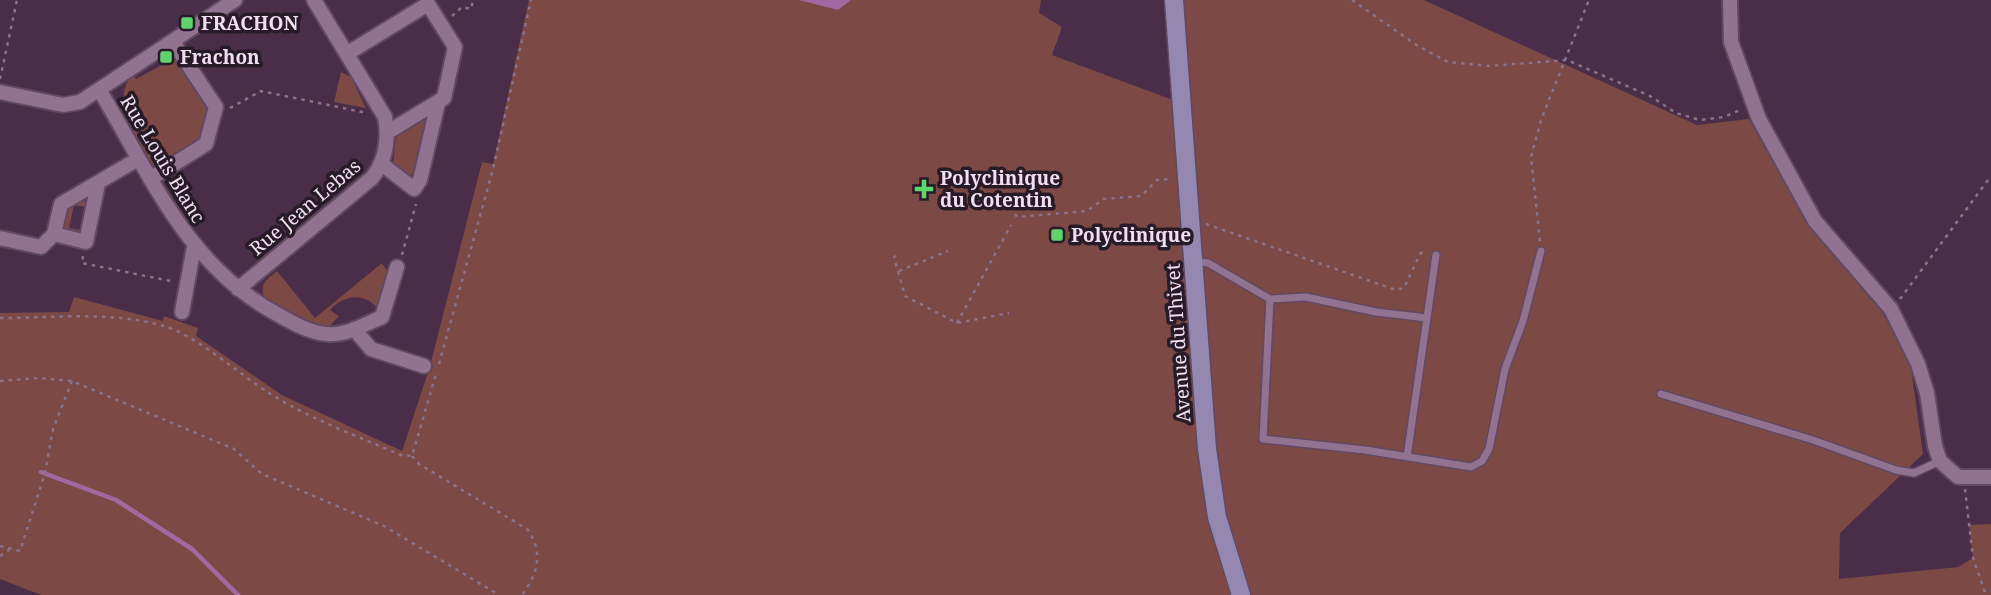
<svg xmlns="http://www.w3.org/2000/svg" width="1991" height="595" viewBox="0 0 1991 595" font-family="'Noto Serif',serif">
<rect width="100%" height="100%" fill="#492d49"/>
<!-- green -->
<path fill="#7c4944" d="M529,0h512l-2,13 23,14 -10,28 129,48 -7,-103h250l273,125 52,-6 46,82 29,41 50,56 36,63 13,93 -83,79 -1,46 119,-12 15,-9 -4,-33 22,-1v71h-1950l-41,-16v-266l69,-1 5,-15 89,24 1,-5 34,12 -2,8 86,59 120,56 28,-85 52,-204 11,2z
M178,56l33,54 -7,28 -49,32c-12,-24 -48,-70 -22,-95l3,4z
M341,72l10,5 15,31 -32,-6z
M428,115l-13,59 -7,1 -15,-9 3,-31z
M81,200l4,1v6l-11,-2 -5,23 12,2 -2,3 -19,-4 2,-19z
M382,263l7,11 -12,34c-13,-16 -33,-13 -47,2l9,6 -10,11 -18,-4 -46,-23c-6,-16 0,-19 12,-29l38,47z"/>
<!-- water -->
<path fill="#a168a2" d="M799,0h52l-13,10z"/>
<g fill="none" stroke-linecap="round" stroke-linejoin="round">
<!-- stream -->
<path stroke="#a168a2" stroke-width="4.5" d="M41,472l75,28 76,49 46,46"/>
<defs>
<path id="service" d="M1194,261l14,2 62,36 36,-2 70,15 51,6
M1270,299l-7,140 102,11 106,17 11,-6 7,-12 16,-80 18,-48 18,-70
M1661,394l152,46 83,30 18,3 26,-12
M1407,457l29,-202"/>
<path id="minor" d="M1730,0l1,42 28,77 56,102 76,88 27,55 9,29 8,53 5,15 18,16h33
M348,53l80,-49 27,43 -11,51 -56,34
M100,91c50,83 87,175 177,223 14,8 33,19 50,20 19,2 38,-10 55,-17l15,-50
M0,92l63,13 17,-3 155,-102
M383,165l31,24 6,-9 18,-77
M150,179l56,-35 10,-37 -43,-65
M98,184l-12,58 -32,-8 7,-30 77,-45
M0,238l41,9 13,-13
M238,289l134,-111c14,-18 17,-39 13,-61l-71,-117
M182,312l12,-65
M354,329l17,20 53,17"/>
<path id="secondary" d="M1174,0l33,449 10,68 24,78"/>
</defs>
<!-- service casing -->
<use href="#service" stroke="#604961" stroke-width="10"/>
<!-- minor casing -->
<use href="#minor" stroke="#604961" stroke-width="18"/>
<!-- secondary casing -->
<use href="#secondary" stroke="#604961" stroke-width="21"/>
<!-- path -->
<path stroke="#8b738b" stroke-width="2.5" stroke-dasharray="3.5 5" stroke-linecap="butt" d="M1352,0l66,46 30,16 41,4 78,-6 83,36 26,17 24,7 24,-3 16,-7
M452,16l10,-9 9,2 2,-9
M0,79l17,-79
M230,108l31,-17 106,22
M1015,214l2,3 70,-6 17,-12 37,-3 16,-16 13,-1
M1206,224l190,66 8,-2 16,-34 6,-5
M1540,241l-9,-84 10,-37 48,-120
M402,255l14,-51
M83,256l-1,7 93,19
M896,256l-2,1 11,39 52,27 52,-10
M899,271l49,-20
M1900,299l91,-123
M0,318c54,0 108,-7 160,7 36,9 77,48 109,68 41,26 88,43 132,62l11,1 24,-82
M957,323l54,-98
M439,364l54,-195 38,-169
M0,381l39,-3 33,3 162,68 28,25 122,52 115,69
M412,456l7,8 108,65c17,23 11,44 -5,66
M1965,489l8,69 13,37
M0,546l20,5 25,-78 8,-44 19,-48
M0,556l9,-6"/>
<!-- service -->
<use href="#service" stroke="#917291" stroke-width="7"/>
<!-- minor -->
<use href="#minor" stroke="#917291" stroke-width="14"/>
<!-- secondary -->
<use href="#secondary" stroke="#9588b0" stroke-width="18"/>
</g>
<!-- markers -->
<g fill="#5dd56c" stroke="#271b28" stroke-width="2.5">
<rect x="180" y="16" width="14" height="14" rx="3.5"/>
<rect x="159" y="50" width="14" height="14" rx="3.5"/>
<path d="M920.5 178.5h7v7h7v7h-7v7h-7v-7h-7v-7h7z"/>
<rect x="1050" y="228" width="14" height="14" rx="3.5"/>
</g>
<g text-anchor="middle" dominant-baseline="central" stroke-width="7" stroke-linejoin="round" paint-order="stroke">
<!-- poi labels -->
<g font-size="19" font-weight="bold" fill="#f0dff0" stroke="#271b28" text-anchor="start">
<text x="201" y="23">FRACHON</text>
<text x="180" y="57">Frachon</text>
<text x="940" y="178">Polyclinique<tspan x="940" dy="22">du Cotentin</tspan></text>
<text x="1071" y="235">Polyclinique</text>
</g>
<!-- street labels -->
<g font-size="19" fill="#f0dff0" stroke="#271b28">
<text transform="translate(163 159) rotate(59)">Rue Louis Blanc</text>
<text transform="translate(305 207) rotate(-40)">Rue Jean Lebas</text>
<text transform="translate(1178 343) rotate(-94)">Avenue du Thivet</text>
</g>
</g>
</svg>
